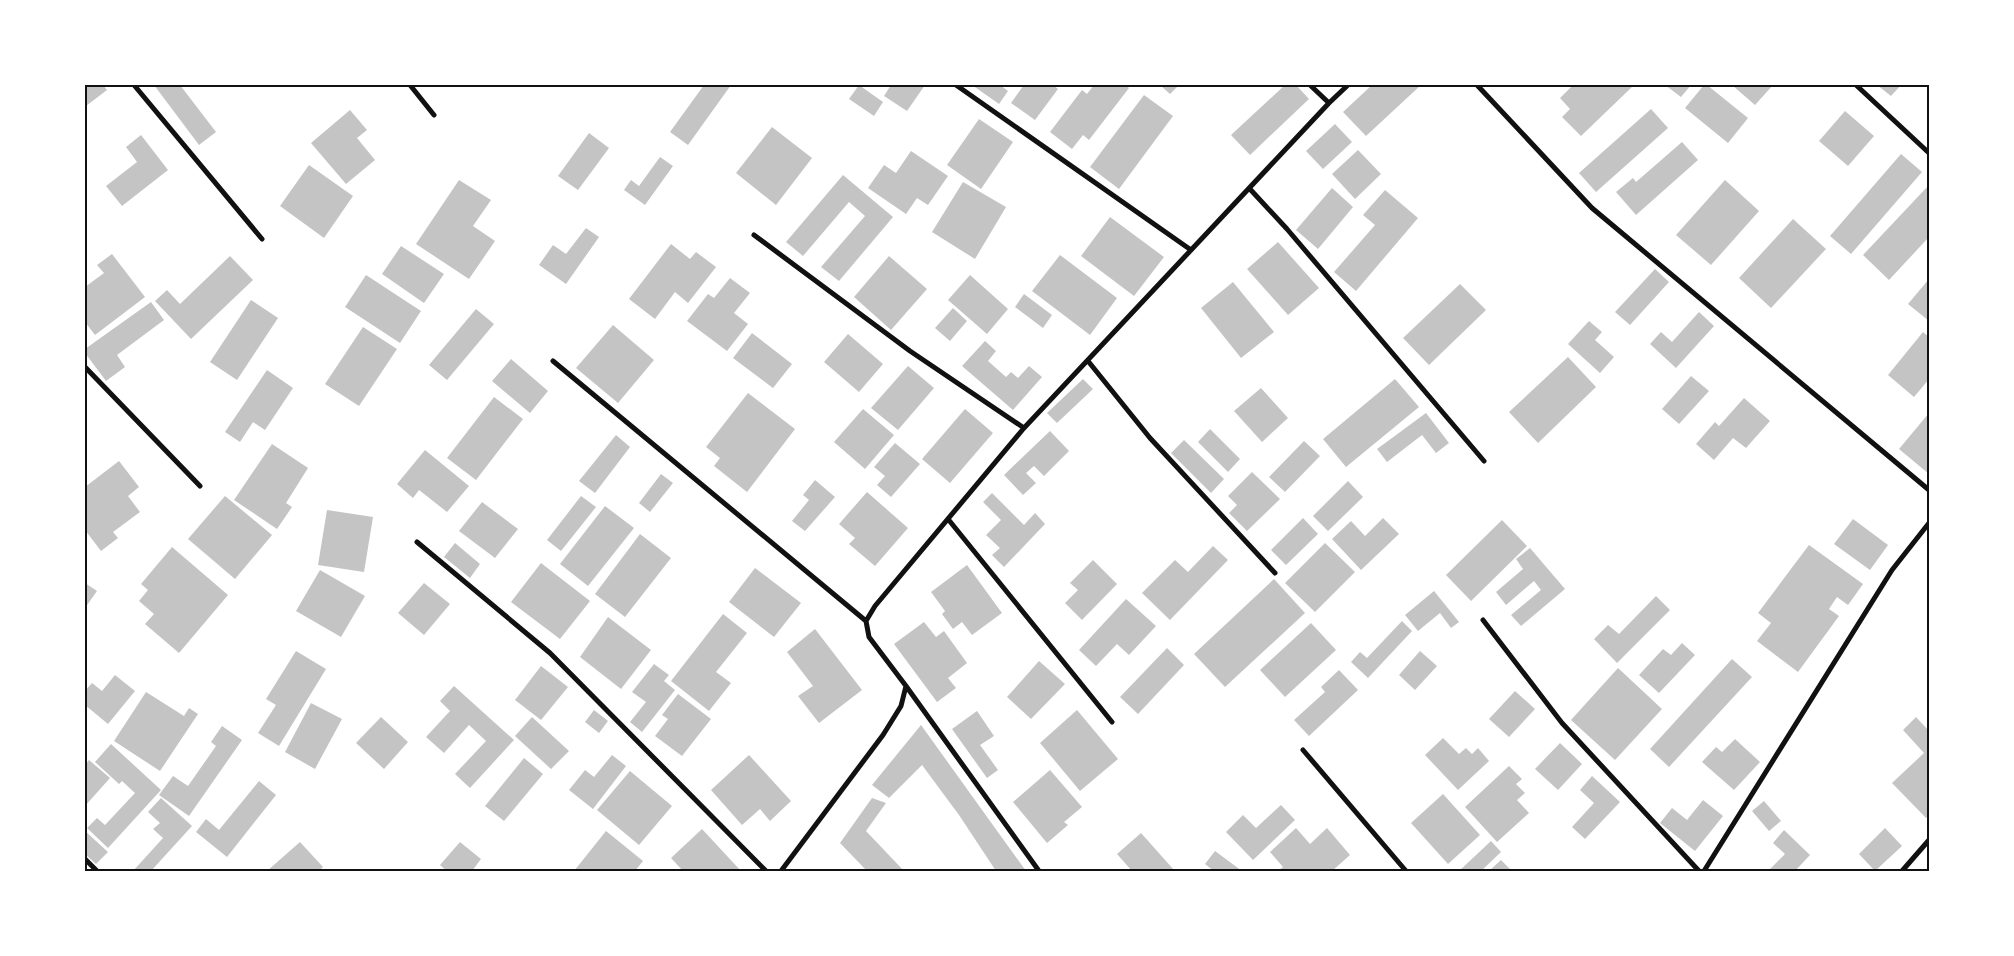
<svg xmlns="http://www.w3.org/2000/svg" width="2014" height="956" viewBox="0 0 2014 956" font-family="'Fira Sans Condensed',sans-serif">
<rect width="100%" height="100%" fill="#fff"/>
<!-- building -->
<path fill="#c4c4c4" d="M85,85h18l4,5 -21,16z
M154,85h26l36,47 -17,13z
M704,85h27l-43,60 -18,-13z
M859,85l24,17 -9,14 -25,-17z
M891,85h34l-18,26 -23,-15z
M972,85h28l8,6 -9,13z
M1024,85h29l5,4 -23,31 -24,-17z
M1094,85h31l4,3 -40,52 -6,-5 -11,14 -22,-17 32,-42 5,4z
M1160,85h19l-9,9z
M1285,85h11l13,14 -59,56 -19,-20z
M1372,85h49l-55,51 -23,-24z
M1573,85h59l1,1 -52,50 -19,-19 8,-8 -10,-11z
M1665,85h26l-10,12z
M1704,85h3l41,33 -20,25 -43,-35z
M1732,85h41l-18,20z
M1877,85h24l-10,11z
M1144,95l29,21 -54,73 -29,-22z
M1651,109l17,19 -72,64 -17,-19z
M350,110l17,20 -10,8 18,22 -29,24 -35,-41z
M1845,111l29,25 -26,30 -29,-25z
M979,119l34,23 -32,47 -34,-24z
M1335,124l17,18 -29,27 -17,-18z
M772,127l40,31 -36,47 -40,-32z
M589,133l20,15 -31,42 -20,-14z
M141,135l27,35 -46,36 -16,-20 31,-24 -11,-15z
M1682,142l16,18 -62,55 -20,-23 17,-14 3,4z
M1358,150l23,24 -26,25 -23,-25z
M911,151l37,25 -20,29 -11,-7 -11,16 -38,-26 16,-23 12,8z
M1901,154l21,18 -71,82 -21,-18z
M660,157l13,9 -28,39 -21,-15 7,-10 8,6z
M309,165l44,31 -29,42 -44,-32z
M843,175l50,42 -54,64 -18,-14 44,-51 -16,-14 -46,54 -17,-14z
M459,180l32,20 -18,26 22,15 -26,38 -53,-35z
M1725,180l34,31 -48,54 -35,-30z
M963,182l43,25 -31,52 -43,-27z
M1929,185v52l-40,43 -26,-25z
M1332,188l21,19 -35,42 -22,-19z
M1385,190l33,28 -62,73 -22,-19 41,-47 -12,-10z
M1110,217l54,40 -30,39 -53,-40z
M1793,219l33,30 -55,59 -32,-30z
M586,228l13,9 -33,47 -27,-19 14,-20 13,9z
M1278,242l41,46 -31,27 -41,-46z
M671,244l19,15 6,-7 20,15 -28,36 -13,-11 -20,27 -26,-20z
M401,246l43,28 -20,29 -42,-29z
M112,254l33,43 -50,38 -10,-13v-35l19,-14 -7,-8z
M1060,255l57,43 -27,37 -58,-44z
M230,256l23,24 -62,59 -36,-38 12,-11 13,14z
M889,256l38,33 -36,41 -37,-33z
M1655,269l14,13 -39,43 -15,-13z
M366,275l55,36 -21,32 -55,-36z
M970,275l38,34 -21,25 -39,-34z
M730,278l20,15 -16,20 14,11 -21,27 -40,-30 21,-27 6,4z
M1929,279v42l-21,-17z
M1233,282l41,50 -33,26 -40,-50z
M1460,284l26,26 -57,55 -26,-27z
M1024,294l28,21 -9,13 -28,-21z
M251,300l27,18 -41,62 -27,-18z
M151,302l13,18 -47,35 8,12 -19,14 -21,-28v-4z
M953,308l14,13 -17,20 -15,-13z
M476,309l18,15 -47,56 -18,-15z
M1699,312l15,14 -38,42 -26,-24 11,-12 11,10z
M1589,321l13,11 -7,8 19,17 -14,16 -32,-29z
M613,325l41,35 -36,43 -42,-35z
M363,327l34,22 -38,57 -34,-22z
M1923,332l6,5v42l-15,18 -26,-22z
M752,333l40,31 -19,24 -40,-30z
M848,334l35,30 -24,28 -35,-30z
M985,341l11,10 -8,10 18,16 5,-5 7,6 11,-12 13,11 -29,33 -51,-44z
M1568,357l28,30 -58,56 -29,-31z
M511,359l37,32 -18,22 -38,-32z
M908,366l26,22 -36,42 -27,-22z
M267,370l26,18 -28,42 -12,-8 -13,20 -15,-10z
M1691,376l18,15 -30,33 -17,-15z
M1083,379l10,10 -36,34 -10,-10z
M1395,379l24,28 -73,60 -23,-28z
M1261,388l27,30 -26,24 -28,-31z
M748,393l47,36 -48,63 -33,-26 6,-8 -14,-11z
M494,397l29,22 -47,61 -29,-22z
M1744,398l26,23 -24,27 -13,-10 -19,22 -18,-16 19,-22 4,4z
M863,409l31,26 -29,34 -31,-27z
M965,409l28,24 -43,50 -28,-24z
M1426,413l23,30 -13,10 -14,-18 -35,27 -10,-13z
M1929,413v61l-30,-25z
M1210,429l30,30 -12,13 -30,-30z
M1050,431l19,20 -25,25 -10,-10 -8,7 10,10 -13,12 -19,-20z
M616,435l14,12 -35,46 -16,-12z
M1184,440l40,39 -13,14 -40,-40z
M1304,441l16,15 -35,36 -16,-15z
M895,443l25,21 -29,33 -14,-12 8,-9 -11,-9z
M272,444l36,24 -22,35 6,4 -15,22 -43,-29z
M425,450l44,36 -22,26 -28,-22 -6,8 -16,-14z
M119,461l20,26 -11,9 12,16 -27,20 5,6 -17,13 -16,-21v-43z
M1252,472l28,27 -33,32 -18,-18 8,-8 -9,-9z
M661,474l12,9 -23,29 -11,-9z
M815,480l20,17 -30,34 -13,-10 17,-21 -6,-5z
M1348,481l15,16 -35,34 -15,-15z
M867,492l41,36 -33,38 -26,-22 6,-6 -16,-14z
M992,493l32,32 11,-12 10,11 -41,43 -12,-12 8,-7 -14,-13 15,-15 -18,-18z
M225,496l47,39 -37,44 -47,-40z
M581,496l15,11 -35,44 -14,-11z
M482,502l36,27 -23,29 -36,-27z
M605,506l29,22 -46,58 -28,-22z
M327,510l46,7 -9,55 -46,-7z
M1303,518l15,16 -32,31 -15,-15z
M1383,518l16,16 -38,36 -29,-31 19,-18 14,15z
M1853,519l35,26 -18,25 -36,-26z
M1502,520l25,26 -56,55 -25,-26z
M640,534l31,24 -46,59 -30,-23z
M455,543l25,21 -10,14 -26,-21z
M1325,543l30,29 -40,40 -30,-29z
M1809,545l54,39 -15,21 -11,-8 -8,12 10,7 -41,56 -41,-31 14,-18 -13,-10z
M1213,546l15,14 -58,60 -28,-27 33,-33 13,12z
M172,547l56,48 -49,58 -34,-29 9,-10 -15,-13 9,-11 -7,-6z
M1530,548l35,41 -44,37 -10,-11 30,-25 -7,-9 -28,24 -10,-13 27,-23 -7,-10z
M1093,560l24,24 -35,36 -17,-17 13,-13 -8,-7z
M541,563l49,38 -30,38 -49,-37z
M967,565l35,48 -30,22 -10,-13 -9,7 -11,-15 3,-3 -14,-19z
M755,568l46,35 -27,34 -45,-35z
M320,570l45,26 -24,41 -45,-26z
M1274,579l31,34 -80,74 -31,-33z
M85,583l12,8 -12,17z
M424,583l26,21 -26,31 -26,-22z
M1434,591l25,31 -8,6 -11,-15 -22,18 -13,-16z
M1656,596l14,14 -53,53 -23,-24 14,-14 11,9z
M1126,599l30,27 -27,29 -12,-11 -21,22 -17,-16z
M723,614l24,19 -31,39 15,11 -22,28 -38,-30z
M608,617l43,33 -30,39 -41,-32z
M1402,621l10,10 -44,47 -17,-16 9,-10 7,6z
M924,622l12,15 8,-6 23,32 -19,15 8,10 -19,14 -43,-58z
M1311,623l25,27 -51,47 -25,-27z
M815,629l47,61 -43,33 -21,-27 15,-10 -26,-34z
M1682,643l13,12 -36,38 -20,-18 24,-26 8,6z
M1167,648l17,17 -46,49 -18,-17z
M296,651l30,18 -47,77 -21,-13 18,-28 -10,-6z
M1420,651l17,15 -22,24 -16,-15z
M1732,659l20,18 -83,90 -19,-18z
M1039,661l26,23 -34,35 -24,-22z
M654,664l15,11 -5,6 11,9 -33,42 -12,-10 16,-20 -14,-10z
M541,666l27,21 -27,33 -26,-20z
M1618,668l44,41 -47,51 -44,-40z
M1339,670l19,20 -49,46 -15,-16 31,-28 -4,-5z
M115,675l20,16 -27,33 -23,-19v-14l7,-8 10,8z
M454,686l60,54 -44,48 -15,-14 31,-33 -17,-16 -25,28 -18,-16 24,-26 -10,-10z
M1515,691l20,18 -26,28 -20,-18z
M146,692l38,24 5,-8 9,6 -38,57 -46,-30z
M678,694l33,25 -29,37 -27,-20 13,-17 -6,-4z
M311,703l31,16 -27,50 -30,-17z
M594,710l14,11 -9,12 -14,-11z
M1077,710l41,49 -38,32 -40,-48z
M977,711l17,25 -14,9 18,25 -11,8 -35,-49z
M381,717l27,25 -24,27 -28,-26z
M532,717l37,34 -18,18 -36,-33z
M1916,717l13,14v84l-3,3 -34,-35 32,-30 -21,-23z
M921,725l105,146h-30l-37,-56 -37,-50 -33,33 -17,-13z
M222,726l20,14 -53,76 -30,-21 14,-19 15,10 28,-40 -5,-4z
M1443,738l16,16 7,-6 6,6 6,-6 11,13 -31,29 -33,-35z
M1735,739l25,23 -26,28 -32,-28 14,-15 6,5z
M1560,743l22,21 -24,26 -23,-21z
M111,744l50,46 -53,58 -21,-20 10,-10 8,7 30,-32 -13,-12 -3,3 -24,-22z
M612,755l14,11 -33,43 -24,-19 16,-20 9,7z
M749,755l42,46 -21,20 -10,-12 -18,16 -31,-35z
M524,758l19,16 -39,47 -19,-15z
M89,760l21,18 -25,28v-41z
M1509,766l13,13 -6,5 9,9 -8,7 12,13 -32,29 -32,-35z
M1050,770l32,37 -18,15 4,3 -21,18 -34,-41z
M630,771l42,35 -33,39 -42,-35z
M1592,776l28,26 -35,37 -13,-12 22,-24 -14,-13z
M259,781l17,14 -49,62 -31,-25 10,-13 13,11z
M1443,794l37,41 -32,29 -37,-41z
M161,798l31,28 -41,45h-18l30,-33 -10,-9 7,-6 -12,-11z
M872,798l14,5 -20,28 38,40h-37l-27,-28z
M1703,800l20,16 -28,35 -35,-28 12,-15 15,12z
M1764,801l17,20 -12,10 -17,-20z
M1281,805l14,15 -42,40 -27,-28 17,-17 13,13z
M1296,828l14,16 17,-16 23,27 -18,16h-54l5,-4 -13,-15z
M1885,828l17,18 -27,25 -16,-17z
M702,829l39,42h-58l-12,-13z
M1784,830l26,25 -15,16h-27l17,-17 -12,-11z
M85,831l23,21 -12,12 -11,-10z
M606,831l37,30 -8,10h-61z
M1141,833l33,37 -1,1h-41l-15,-17z
M1491,841l10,11 -20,19h-22z
M300,842l23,25 -4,4h-52z
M460,842l21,17 -9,12h-25l-7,-6z
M1215,851l27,20h-28l-9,-7z
M1501,860l11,11h-23z"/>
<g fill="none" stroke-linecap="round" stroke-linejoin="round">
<!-- minor -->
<path stroke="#111" stroke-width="5" d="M134,85l128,154
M410,85l24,30
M956,85l235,165
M1310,85l19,18
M1477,85l115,123 337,282
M1856,85l73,68
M1249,188l38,41 197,232
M754,235l156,116 114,77
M553,361l313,260
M1088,361l62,77 125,135
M85,367l115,119
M948,519l164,203
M417,542l133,111 216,218
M1483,620l79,103 137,148
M906,686l133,185
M1303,750l103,121
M85,859l12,12
M781,871l102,-136 18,-29 5,-20 -37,-49 -3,-16 9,-15 149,-178 305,-325 19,-18
M1704,871l188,-301 37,-47
M1902,871l27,-31"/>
</g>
<!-- border -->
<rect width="2014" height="956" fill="none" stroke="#ffffff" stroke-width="172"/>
<rect x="86" y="86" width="1842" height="784" fill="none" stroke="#111" stroke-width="2"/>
</svg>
